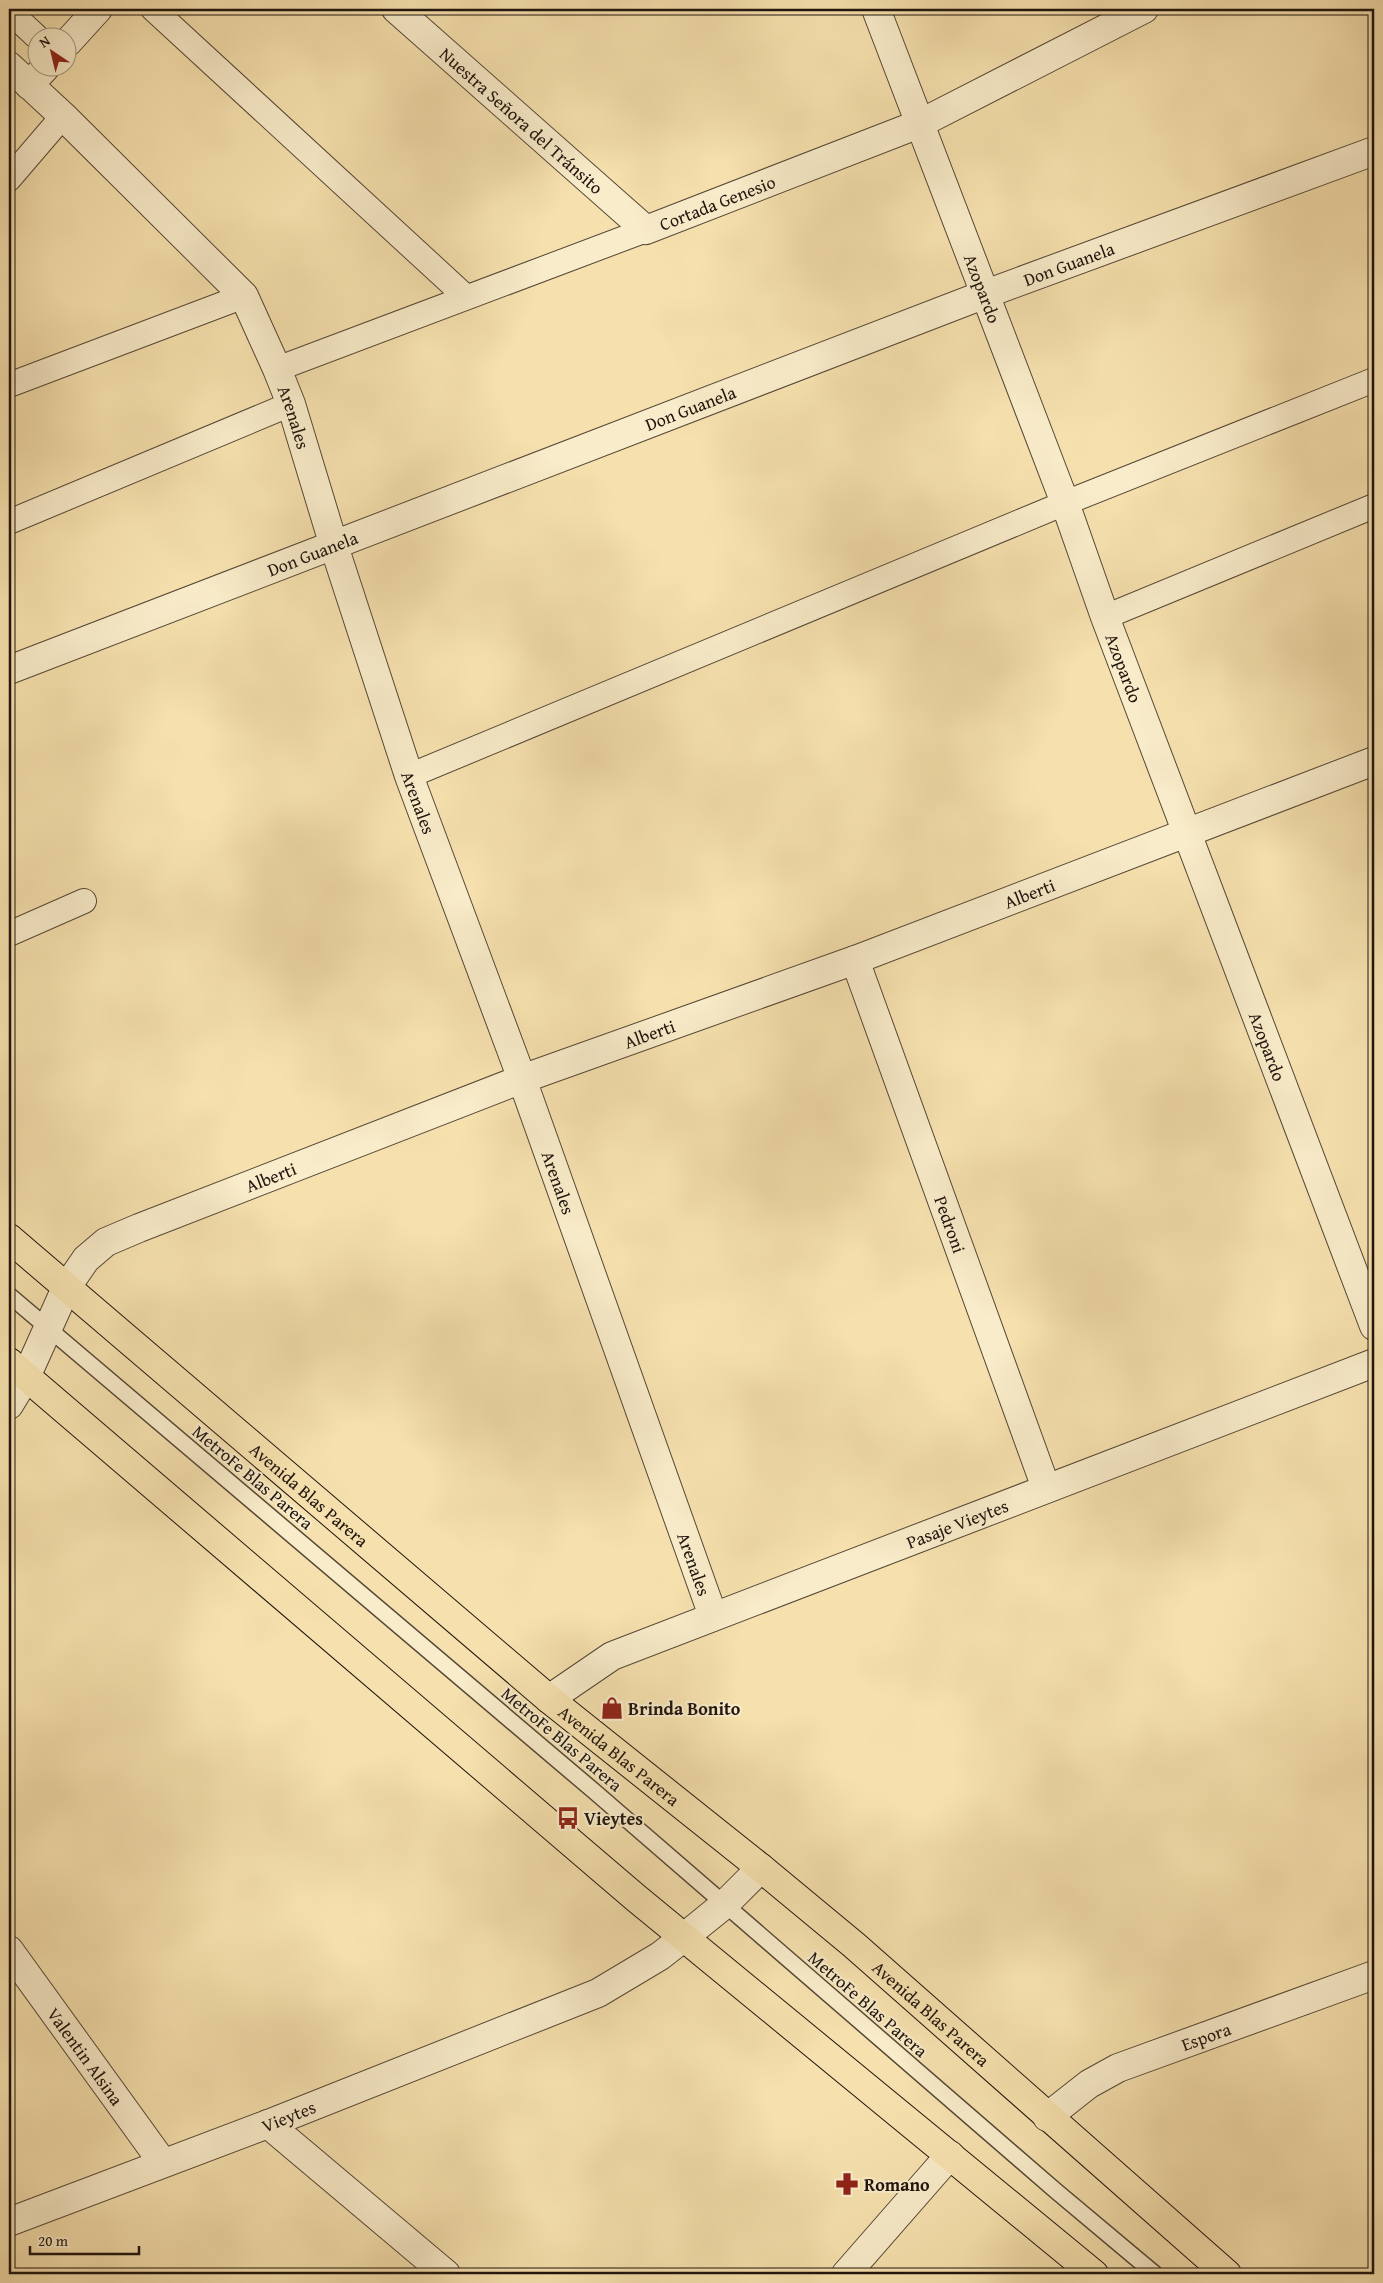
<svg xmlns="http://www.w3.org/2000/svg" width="1383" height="2283" viewBox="0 0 1383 2283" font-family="'Gentium Book Plus',serif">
<rect width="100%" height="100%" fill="#f6e1ae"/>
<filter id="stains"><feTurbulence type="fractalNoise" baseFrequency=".004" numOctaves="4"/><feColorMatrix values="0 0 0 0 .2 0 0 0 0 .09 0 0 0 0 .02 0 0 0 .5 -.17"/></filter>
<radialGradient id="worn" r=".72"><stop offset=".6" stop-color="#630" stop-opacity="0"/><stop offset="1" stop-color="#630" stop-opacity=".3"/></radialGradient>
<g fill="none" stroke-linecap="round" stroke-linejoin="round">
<defs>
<path id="service" d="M9,1295l586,497 461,399 99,83"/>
<path id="pedestrian" d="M153,9l313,288
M9,11l29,27
M9,179l54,-63
M277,369l369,-139
M9,385l235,-89
M9,522l282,-118
M1105,617l269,-111
M409,776l656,-273 309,-123
M9,934l75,-33"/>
<g id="minor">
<path id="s1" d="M396,9l250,221 273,-106 225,-115"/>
<path id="s2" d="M876,9l189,494 40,114 269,709"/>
<path d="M68,42l30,-33"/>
<path id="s3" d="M9,66l54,50 181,180 33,73 14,35 43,142 75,230 113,303 191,537"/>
<path d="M29,85l16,-17"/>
<path id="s4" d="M9,670l974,-375 391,-144"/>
<path id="s5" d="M855,960l191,528"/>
<path id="s6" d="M9,1405l17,-28 40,-89 20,-29 20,-17 33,-14 383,-149 333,-119 519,-199"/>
<path id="s7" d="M549,1699l63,-43 762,-293"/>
<path id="s8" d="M9,1950l154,213"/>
<path id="s9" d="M1047,2117l42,-33 29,-16 256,-93"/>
<path d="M268,2124l178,150"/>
<path id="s10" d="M9,2222l259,-98 330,-131 62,-37 23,-18 42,-34 36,-36"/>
<path d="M846,2274l104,-119"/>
</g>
<g id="primary">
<path id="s11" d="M9,1238l540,461 212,169 93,77 373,329"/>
<path d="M9,1362l627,536 458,376"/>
</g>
</defs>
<!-- service casing -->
<use href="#service" stroke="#554736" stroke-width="18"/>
<!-- pedestrian casing -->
<use href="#pedestrian" stroke="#554736" stroke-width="26"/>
<!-- minor casing -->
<use href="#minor" stroke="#554736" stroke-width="30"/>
<!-- primary casing -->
<use href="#primary" stroke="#1f140e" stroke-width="30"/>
<!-- service -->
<use href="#service" stroke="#f9ecca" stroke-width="15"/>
<!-- pedestrian -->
<use href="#pedestrian" stroke="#f9ecca" stroke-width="24"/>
<!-- minor -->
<use href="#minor" stroke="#f9ecca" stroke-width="28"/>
<!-- primary -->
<use href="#primary" stroke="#f6e1ae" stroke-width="28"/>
</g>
<!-- icons -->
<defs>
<symbol id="shop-bare" viewBox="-9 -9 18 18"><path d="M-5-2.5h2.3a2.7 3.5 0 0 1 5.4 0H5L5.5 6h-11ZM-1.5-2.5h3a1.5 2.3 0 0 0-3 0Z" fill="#8f2418" stroke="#f9ecca" stroke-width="2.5" paint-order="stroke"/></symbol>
<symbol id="bus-bare" viewBox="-9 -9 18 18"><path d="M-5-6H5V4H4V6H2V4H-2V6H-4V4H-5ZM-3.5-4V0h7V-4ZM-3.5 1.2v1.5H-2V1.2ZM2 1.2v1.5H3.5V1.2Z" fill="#8f2418" stroke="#f9ecca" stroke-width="2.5" paint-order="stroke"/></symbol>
<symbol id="pharmacy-bare" viewBox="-9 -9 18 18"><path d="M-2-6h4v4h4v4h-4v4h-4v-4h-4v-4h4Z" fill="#8f2418" stroke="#f9ecca" stroke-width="2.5" paint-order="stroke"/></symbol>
</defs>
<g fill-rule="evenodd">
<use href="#shop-bare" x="596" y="1692" width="32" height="32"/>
<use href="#bus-bare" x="552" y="1802" width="32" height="32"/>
<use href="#pharmacy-bare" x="831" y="2168" width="32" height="32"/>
</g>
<g text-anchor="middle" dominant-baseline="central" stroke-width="4" stroke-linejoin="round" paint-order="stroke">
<!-- street labels -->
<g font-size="18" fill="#1f140e" stroke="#f9ecca">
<text stroke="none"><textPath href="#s1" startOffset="168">Nuestra Señora del Tránsito</textPath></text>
<text stroke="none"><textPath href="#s1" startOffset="410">Cortada Genesio</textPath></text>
<text stroke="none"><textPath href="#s4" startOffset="1135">Don Guanela</textPath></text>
<text stroke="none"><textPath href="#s2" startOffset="299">Azopardo</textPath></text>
<text stroke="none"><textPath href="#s4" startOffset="730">Don Guanela</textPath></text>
<text stroke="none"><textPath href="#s3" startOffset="460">Arenales</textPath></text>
<text stroke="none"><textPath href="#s4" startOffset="325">Don Guanela</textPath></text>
<text stroke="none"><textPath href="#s2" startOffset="704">Azopardo</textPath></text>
<text stroke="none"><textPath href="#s3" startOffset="865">Arenales</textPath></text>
<text stroke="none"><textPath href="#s6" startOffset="1179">Alberti</textPath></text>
<text stroke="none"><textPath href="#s6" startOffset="774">Alberti</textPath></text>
<text stroke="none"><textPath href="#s2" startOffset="1109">Azopardo</textPath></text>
<text stroke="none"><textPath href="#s6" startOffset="369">Alberti</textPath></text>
<text stroke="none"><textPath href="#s3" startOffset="1270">Arenales</textPath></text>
<text stroke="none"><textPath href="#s5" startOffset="281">Pedroni</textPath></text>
<text transform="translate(253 1477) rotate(40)">MetroFe Blas Parera</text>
<text stroke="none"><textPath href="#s11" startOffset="395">Avenida Blas Parera</textPath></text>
<text stroke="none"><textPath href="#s7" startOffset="446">Pasaje Vieytes</textPath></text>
<text stroke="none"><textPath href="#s3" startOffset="1675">Arenales</textPath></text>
<text transform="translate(562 1739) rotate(40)">MetroFe Blas Parera</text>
<text stroke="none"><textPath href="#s11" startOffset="800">Avenida Blas Parera</textPath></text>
<text transform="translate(868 2004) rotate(41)">MetroFe Blas Parera</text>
<text stroke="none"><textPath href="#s11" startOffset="1205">Avenida Blas Parera</textPath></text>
<text stroke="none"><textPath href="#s9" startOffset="180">Espora</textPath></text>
<text stroke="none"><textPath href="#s8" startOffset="131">Valentin Alsina</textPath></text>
<text stroke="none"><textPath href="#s10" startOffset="299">Vieytes</textPath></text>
</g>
<!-- poi labels -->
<g font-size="18" font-weight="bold" fill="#1f140e" stroke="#f9ecca" text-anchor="start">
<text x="628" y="1708">Brinda Bonito</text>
<text x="584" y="1818">Vieytes</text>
<text x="864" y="2184">Romano</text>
</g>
</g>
<!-- margin -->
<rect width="1383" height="2283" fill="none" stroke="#f6e1ae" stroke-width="30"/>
<rect x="10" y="10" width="1363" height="2263" fill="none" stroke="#1f140e" stroke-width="2.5"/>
<rect x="15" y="15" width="1353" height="2253" fill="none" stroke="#1f140e"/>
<!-- north arrow -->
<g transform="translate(52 52) rotate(325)"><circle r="24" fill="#f9ecca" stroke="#a2967f"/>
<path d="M0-4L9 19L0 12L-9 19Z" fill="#8f2418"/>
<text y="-8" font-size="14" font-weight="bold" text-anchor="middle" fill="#1f140e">N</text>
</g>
<!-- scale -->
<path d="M30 2246v8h109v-8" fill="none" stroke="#1f140e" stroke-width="2.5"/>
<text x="38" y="2246" font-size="15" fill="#1f140e" stroke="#f9ecca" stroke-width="4" paint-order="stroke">20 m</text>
<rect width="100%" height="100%" filter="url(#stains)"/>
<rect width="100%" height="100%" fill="url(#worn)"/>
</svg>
